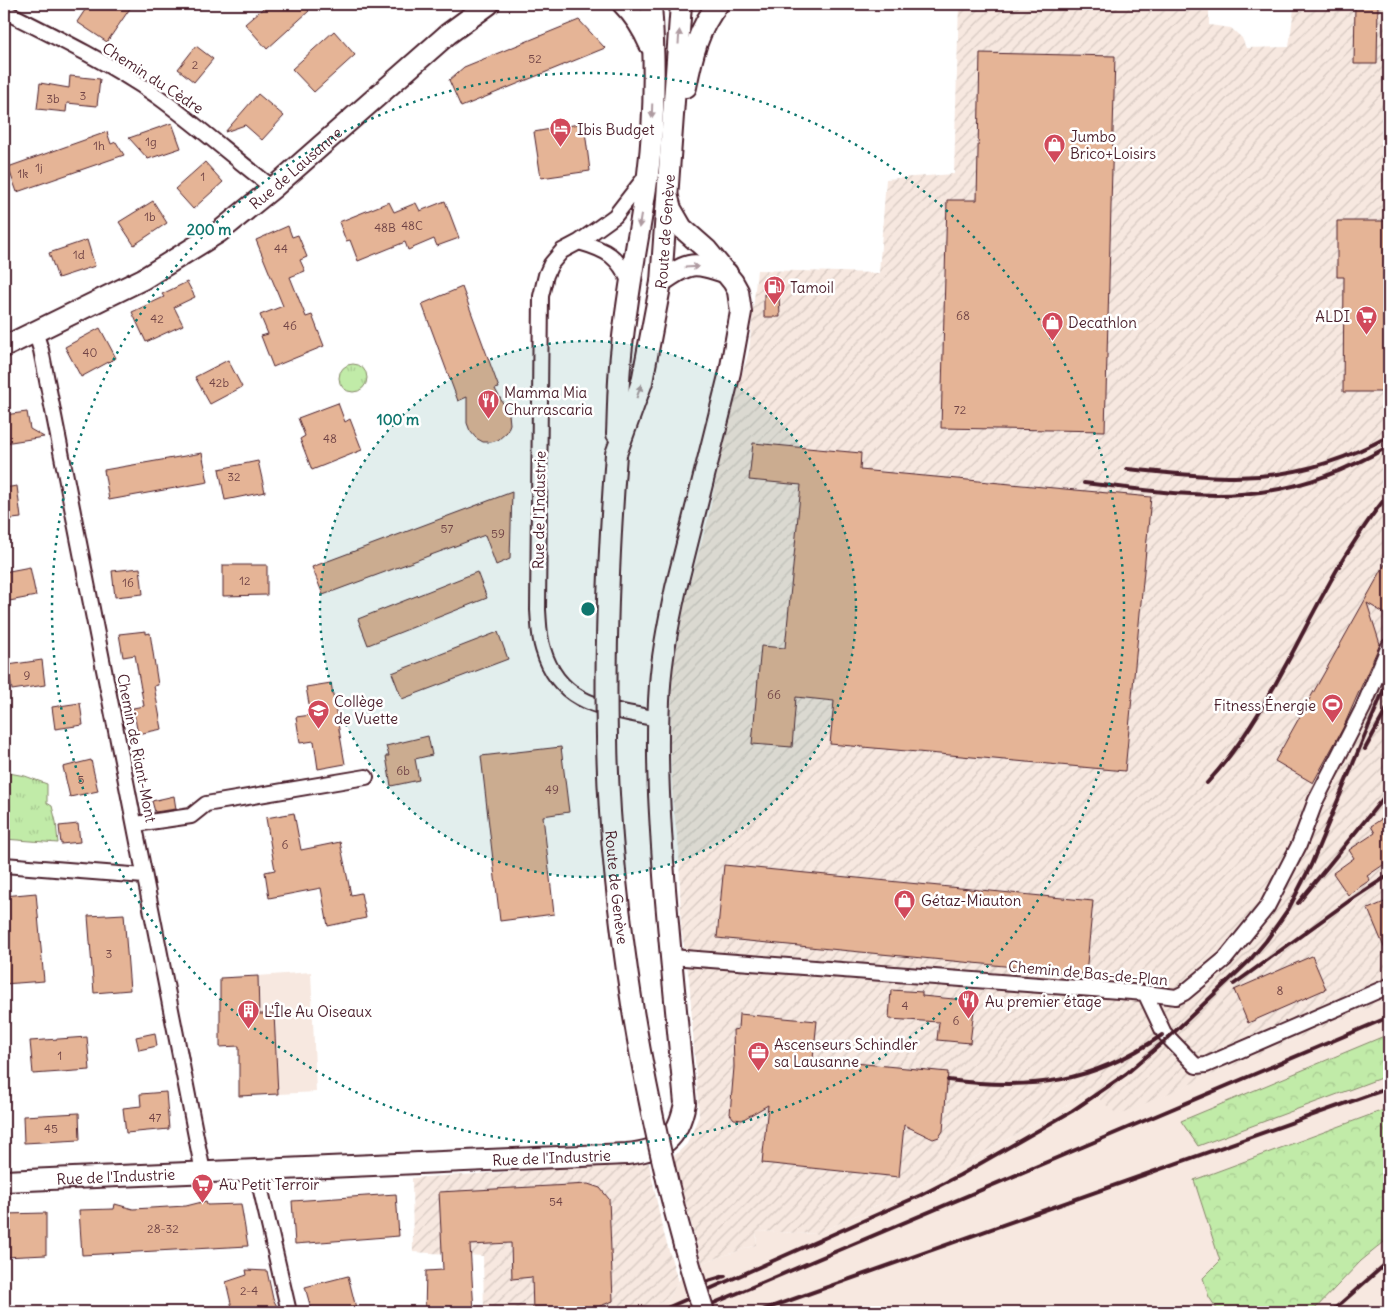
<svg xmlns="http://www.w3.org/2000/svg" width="1393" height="1316" viewBox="0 0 1393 1316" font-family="Delius,sans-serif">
<defs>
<pattern id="industrial-furrows" width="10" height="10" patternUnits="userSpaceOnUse" patternTransform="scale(1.25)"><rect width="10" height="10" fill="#f7e8e0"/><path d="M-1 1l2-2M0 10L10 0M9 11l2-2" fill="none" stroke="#d5c7c0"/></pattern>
<pattern id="grass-tufts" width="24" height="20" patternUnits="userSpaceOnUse" patternTransform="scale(1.25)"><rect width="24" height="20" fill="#c1eba8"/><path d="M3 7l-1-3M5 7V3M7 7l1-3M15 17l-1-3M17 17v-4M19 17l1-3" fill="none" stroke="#a7c991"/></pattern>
<pattern id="forest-crowns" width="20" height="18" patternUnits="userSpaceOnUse" patternTransform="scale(1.25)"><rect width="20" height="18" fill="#c1eba8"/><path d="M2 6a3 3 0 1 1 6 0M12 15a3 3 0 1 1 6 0" fill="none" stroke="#a7c991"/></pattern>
</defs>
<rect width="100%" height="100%" fill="#fff"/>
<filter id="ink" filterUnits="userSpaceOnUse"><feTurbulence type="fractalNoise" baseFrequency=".02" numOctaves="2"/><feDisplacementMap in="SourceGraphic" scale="10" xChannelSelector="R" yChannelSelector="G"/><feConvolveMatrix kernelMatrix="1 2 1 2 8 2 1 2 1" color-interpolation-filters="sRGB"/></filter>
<g filter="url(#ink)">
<!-- built -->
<path fill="#f7e8e0" d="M311,972l5,120 -38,2 -4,-80h-15l-1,-38z
M1389,999v313h-758l37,-12 10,-19 24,-18 54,-18 1,-14 59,3 125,-58 110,-61 39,-24 29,23z"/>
<!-- industrial -->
<path fill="url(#industrial-furrows)" d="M959,4h164l12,6 74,1v14l22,3 11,10 4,10 43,-1 5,-39 6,-4h89v995l-271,116 -28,-24 -39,24 -110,61 -125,58 -59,-3 -1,14 -54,18 -29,-106 14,-13 12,-28 -10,-138 -8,-51 -2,-77 -6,-46 -3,-62 3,-74 13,-71 22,-78 17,-86 24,-82 8,-81 122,3 7,-94 68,-5z
M649,1163l13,64 16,54 -10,19 -37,12h-147l-1,-56 -70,-4 -1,-74z"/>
<!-- grass -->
<path fill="url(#grass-tufts)" stroke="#86856a" d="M339 378a14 14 0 1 1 28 0a14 14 0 1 1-28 0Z
M4,764h3l2,9 16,3 22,8v19l5,3 4,16 2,21 -54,-4z"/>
<!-- forest -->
<path fill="url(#forest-crowns)" stroke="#86856a" d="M1389,1034v41l-191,71 -17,-25z
M1389,1108v130l-28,23 -49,51h-93l-10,-15 -6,-19 17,-17 -26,-81z"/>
<!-- building -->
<path fill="#e5b496" stroke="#4a1f2b" d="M89,4h44l-26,38 -30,-20z
M268,4h35l6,7 -42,38 -22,-25z
M1355,4h23l-1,60h-23z
M579,20l26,28 -144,59 -12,-27 15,-13z
M334,31l21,24 -41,37 -22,-23z
M196,46l17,13 -19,23 -16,-13z
M980,53l135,3 -10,375 -164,-3 6,-228h30z
M70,76l30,3 -3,27 -30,-3 -1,9 -29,-3 3,-26 29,5z
M258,94l26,22 -22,24 -17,-15 -20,7z
M172,123l9,25 -33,11 -19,-21z
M584,123l6,48 -49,7 -7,-46z
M107,132l4,12 5,-2 8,13 -107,37 -9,-25z
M205,162l18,20 -30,27 -18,-20z
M153,201l14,22 -33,22 -15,-23z
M445,201l14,37 -22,8 -3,-7 -26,11 -3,-8 -47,19 -8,-21 -4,1 -7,-19 50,-20 5,10 22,-9 4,8z
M1337,221h52v171h-46l1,-115h-7z
M288,226l4,11 6,-2 9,22 -7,3 5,11 -15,6 16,40 6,-2 12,31 -51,21 -12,-31 7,-2 -8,-19 23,-9 -27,-66z
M87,240l8,26 -37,12 -9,-25z
M187,282l8,15 -21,10 9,18 -37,17 -14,-30 32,-15 -2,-3z
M462,287l37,101 -4,1 14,25 1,10 -3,8 -9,8 -7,2h-8l-7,-4 -6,-7 -3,-8v-26l-9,4 -36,-97z
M764,294h15l1,23h-16z
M100,328l16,30 -35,19 -16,-30z
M228,360l14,27 -32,17 -15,-27z
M338,403l7,19 5,-3 12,31 -50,20 -12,-31 5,-3 -7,-18z
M27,412l3,17 14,8 -40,6v-28z
M753,443l108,10 -1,17 291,27 -26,274 -295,-27 4,-43 -38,-4 -4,50 -40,-3 9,-98 24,2 16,-163 -52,-5z
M202,453l6,29 -99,18 -5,-30z
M258,461l7,31 -40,8 -6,-31z
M17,486l4,32 -17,2v-32z
M512,492l-2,67 -14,6 -11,-30 -162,60 -11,-28z
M1389,557v59l-22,-13 13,41 -37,84 -30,55 -38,-22z
M223,565h44v30l-44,1z
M30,567l6,29 -32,6v-30z
M140,568l3,26 -28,3 -3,-26z
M477,572l10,26 -119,47 -10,-26z
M146,631v3l4,-1 8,52 -4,1 8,43 -24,5 -5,-26 11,-2 -9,-51 -12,2 -4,-23z
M498,632l10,27 -106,40 -10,-26z
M42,660l3,25 -33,5 -4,-25z
M331,683l14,81 -27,5 -4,-28 -14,2 -4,-26 15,-2 -5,-28z
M80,703l3,22 -28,4 -3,-22z
M428,736l4,19 -17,4 4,21 -28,6 -5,-30h3l-3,-10z
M561,747l8,65 -26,4 11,98 -54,7 -19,-165z
M91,760l7,31 -28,6 -7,-30z
M174,796l2,13 -21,3 -3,-11z
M294,813l7,37 39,-8 11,53 10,-2 5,25 -38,8 -7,-38 -52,10 -4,-26 10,-2 -9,-52z
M1389,814v47l-22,15 3,4 -22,15 -15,-22 21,-15 -5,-8 26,-17 -4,-7z
M78,824l2,18 -19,2 -2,-18z
M724,865l369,36 -7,73 -369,-36z
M36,893l8,88 -40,3v-88z
M1389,900v59l-21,-50z
M124,914l6,76 -36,3 -6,-77z
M1312,956l14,33 -78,34 -14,-33z
M258,976l1,38h15l4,80 -39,2v-50l-19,1v-69z
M891,990l31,2v4l53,5 -5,42 -33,-3 2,-18 -50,-3z
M739,1014l78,7 -4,38 135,13 -5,59 -4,6 -6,2 -29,-14 -5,52 -137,-14 6,-58 -26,15 -8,-1 -4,-5 4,-47 -1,-37 5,-1z
M155,1033l2,13 -18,4 -3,-13z
M87,1037l3,33 -57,4 -3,-33z
M166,1092l3,37 -43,4 -3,-25 18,-2 -1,-12z
M79,1113l1,27 -56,3 -1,-27z
M588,1184l12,4 9,11 4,102 -28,11h-52l-1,-35 -20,2 -1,-36 -41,2 4,67h-49l1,-41 17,-1 -4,-78z
M396,1194l3,42 -104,8 -3,-43z
M206,1201l1,4 34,-1 7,42 -166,9 -3,-45 35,-1 1,-5 18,5 53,-3z
M46,1213v42l-42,2v-43z
M246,1270l21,1 6,28 7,13h-47l-7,-30 21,-7z
M348,1276l9,36h-45l-7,-25z"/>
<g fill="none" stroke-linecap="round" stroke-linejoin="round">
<defs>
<path id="street" d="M4,11c52,26 105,52 153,85 40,29 77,62 116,92
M646,176l-31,40 -36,26 -17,9 -11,13 -5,11 -5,21 -3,314c1,13 1,27 5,39 17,58 64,59 115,70
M579,242c28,8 39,14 51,41
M35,331l6,19 162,822
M136,824l55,-8 15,-12 160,-27
M4,865l140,11
M671,957l474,36 31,4 8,-4 41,-34 42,-52 32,-62 17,-45 47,-92 26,-62
M1145,993l19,40 32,33 10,-1 183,-79
M256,1169l33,143"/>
<g id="secondary">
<path d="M623,4c12,12 20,25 27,41"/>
<path d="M686,87c6,-31 12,-58 32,-83"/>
<path d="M661,282c29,-21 32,-20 66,-9"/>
<path id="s1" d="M4,347l139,-68 76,-47 54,-44 175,-154 41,-30"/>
<path d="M617,434c1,-22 1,-45 3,-68 5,-64 19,-128 28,-192 7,-56 7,-114 3,-170"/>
<path id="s2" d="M616,454l26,-72 19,-100 20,-278"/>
<path id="s3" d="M4,1181l623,-27c36,-4 51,-14 58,-51 -7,-71 -14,-142 -20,-214 -5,-68 -10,-136 -5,-204 2,-32 9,-65 16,-97l54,-216 11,-60 -3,-21 -5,-9 -26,-32 -25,-22 -11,-19 -3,-11"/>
</g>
</defs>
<!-- street casing -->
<use href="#street" stroke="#4a1f2b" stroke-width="18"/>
<!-- secondary casing -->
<use href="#secondary" stroke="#4a1f2b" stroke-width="24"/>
<!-- street -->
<use href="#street" stroke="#fff" stroke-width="14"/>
<!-- secondary -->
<use href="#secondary" stroke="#fff" stroke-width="20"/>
<!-- rail -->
<path stroke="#4a1f2b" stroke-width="4" d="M1127,469c36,3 72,8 108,8 54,0 107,-15 154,-41
M1084,483c50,5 108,15 157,11 53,-3 103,-22 148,-48
M1365,749l24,-44
M1207,783c60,-65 92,-151 138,-227 14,-21 27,-43 44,-62
M1298,903l91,-112
M1234,984l115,-83 40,-26
M948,1080c82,10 144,4 214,-45
M705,1282l20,-6
M658,1312l263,-117 39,-20 112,-64 54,-37 42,-36 81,-77 17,-20 23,-33 22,-43 78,-188
M693,1312l696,-295
M757,1312l632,-224
M1331,1312l58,-51"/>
<defs>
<g id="secondary-bridge">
<path id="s4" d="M616,454c-7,94 -11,189 -9,283 1,92 12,183 26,274 17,103 39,201 71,301"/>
</g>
</defs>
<!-- secondary-bridge casing -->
<use href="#secondary-bridge" stroke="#4a1f2b" stroke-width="24" stroke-linecap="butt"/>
<!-- secondary-bridge -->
<use href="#secondary-bridge" stroke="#fff" stroke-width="20"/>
</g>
<!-- one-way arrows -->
<defs><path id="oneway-solid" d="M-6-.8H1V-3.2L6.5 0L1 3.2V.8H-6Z" transform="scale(1.25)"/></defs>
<g fill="#ae9aa0">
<use href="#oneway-solid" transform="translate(679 37) rotate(-86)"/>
<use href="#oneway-solid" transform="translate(652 111) rotate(92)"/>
<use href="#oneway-solid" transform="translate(640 221) rotate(99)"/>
<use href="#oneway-solid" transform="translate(692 267) rotate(-3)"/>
<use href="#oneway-solid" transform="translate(639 391) rotate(-70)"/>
</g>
</g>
<!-- distance rings -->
<circle cx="588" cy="609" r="268" fill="#0f766e" fill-opacity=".12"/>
<g fill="none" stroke="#0f766e" stroke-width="2.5" stroke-dasharray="2.5 5">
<circle cx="588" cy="609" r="268"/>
<circle cx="588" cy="609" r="536"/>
</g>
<!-- icons -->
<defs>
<symbol id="hotel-pin" viewBox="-11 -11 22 30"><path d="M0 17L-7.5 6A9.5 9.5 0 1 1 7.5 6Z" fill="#d1495b" stroke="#fff"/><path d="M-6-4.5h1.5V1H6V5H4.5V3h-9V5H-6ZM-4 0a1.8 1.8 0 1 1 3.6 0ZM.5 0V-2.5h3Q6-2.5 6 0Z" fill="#fff"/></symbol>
<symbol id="shop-pin" viewBox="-11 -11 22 30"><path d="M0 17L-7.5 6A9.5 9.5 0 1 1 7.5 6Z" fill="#d1495b" stroke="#fff"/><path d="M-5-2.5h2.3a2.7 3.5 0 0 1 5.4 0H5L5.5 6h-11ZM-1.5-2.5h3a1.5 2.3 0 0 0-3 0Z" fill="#fff"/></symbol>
<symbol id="fuel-pin" viewBox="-11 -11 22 30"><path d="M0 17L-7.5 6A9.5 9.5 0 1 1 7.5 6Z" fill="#d1495b" stroke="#fff"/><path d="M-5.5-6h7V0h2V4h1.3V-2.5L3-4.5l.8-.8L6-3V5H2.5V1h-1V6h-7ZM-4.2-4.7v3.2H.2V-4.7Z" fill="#fff"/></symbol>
<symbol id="supermarket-pin" viewBox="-11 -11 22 30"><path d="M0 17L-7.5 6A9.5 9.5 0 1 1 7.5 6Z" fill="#d1495b" stroke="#fff"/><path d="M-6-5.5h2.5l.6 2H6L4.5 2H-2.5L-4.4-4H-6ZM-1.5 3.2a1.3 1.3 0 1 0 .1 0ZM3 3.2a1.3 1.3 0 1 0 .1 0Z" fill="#fff"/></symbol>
<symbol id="restaurant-pin" viewBox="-11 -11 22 30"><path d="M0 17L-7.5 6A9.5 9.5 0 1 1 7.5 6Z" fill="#d1495b" stroke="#fff"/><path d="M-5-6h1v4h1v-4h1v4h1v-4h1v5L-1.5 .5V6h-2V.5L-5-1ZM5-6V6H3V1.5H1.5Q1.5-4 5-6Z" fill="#fff"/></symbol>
<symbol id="stadium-pin" viewBox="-11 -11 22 30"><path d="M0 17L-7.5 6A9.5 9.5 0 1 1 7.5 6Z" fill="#d1495b" stroke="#fff"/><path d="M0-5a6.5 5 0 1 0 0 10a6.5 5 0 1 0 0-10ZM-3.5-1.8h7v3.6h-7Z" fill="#fff"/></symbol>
<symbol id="school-pin" viewBox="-11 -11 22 30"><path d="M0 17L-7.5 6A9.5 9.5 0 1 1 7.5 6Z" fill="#d1495b" stroke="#fff"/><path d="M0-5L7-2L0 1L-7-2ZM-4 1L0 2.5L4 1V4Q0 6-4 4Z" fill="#fff"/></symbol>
<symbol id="building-pin" viewBox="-11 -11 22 30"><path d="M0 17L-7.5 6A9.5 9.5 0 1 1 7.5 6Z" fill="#d1495b" stroke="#fff"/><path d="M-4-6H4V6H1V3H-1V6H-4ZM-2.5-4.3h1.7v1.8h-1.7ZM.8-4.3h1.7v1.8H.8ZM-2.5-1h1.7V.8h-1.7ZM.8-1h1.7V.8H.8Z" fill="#fff"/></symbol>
<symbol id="office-pin" viewBox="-11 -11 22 30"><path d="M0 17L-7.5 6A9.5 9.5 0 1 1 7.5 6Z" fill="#d1495b" stroke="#fff"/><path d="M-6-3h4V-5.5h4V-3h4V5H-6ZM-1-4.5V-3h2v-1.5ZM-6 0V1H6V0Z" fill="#fff"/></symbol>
</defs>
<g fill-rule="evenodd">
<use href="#hotel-pin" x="548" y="116" width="25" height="34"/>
<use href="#shop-pin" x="1042" y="132" width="25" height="34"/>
<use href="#fuel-pin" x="762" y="274" width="25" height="34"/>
<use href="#supermarket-pin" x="1354" y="304" width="25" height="34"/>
<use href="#shop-pin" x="1040" y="310" width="25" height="34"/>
<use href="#restaurant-pin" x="476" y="388" width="25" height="34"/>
<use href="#stadium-pin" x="1320" y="692" width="25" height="34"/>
<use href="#school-pin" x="306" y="698" width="25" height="34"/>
<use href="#shop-pin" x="892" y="888" width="25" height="34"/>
<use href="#restaurant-pin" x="956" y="988" width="25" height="34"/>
<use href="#building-pin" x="236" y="998" width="25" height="34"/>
<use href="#office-pin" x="746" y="1040" width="25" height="34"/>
<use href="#supermarket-pin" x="190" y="1172" width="25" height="34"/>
</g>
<g text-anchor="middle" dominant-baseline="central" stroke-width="5" stroke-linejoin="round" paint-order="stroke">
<!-- number labels -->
<g font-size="12" fill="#714446">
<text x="535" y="58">52</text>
<text x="195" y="64">2</text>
<text x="83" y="95">3</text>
<text x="53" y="98">3b</text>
<text x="151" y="141">1g</text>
<text x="99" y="145">1h</text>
<text x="39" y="167">1j</text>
<text x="23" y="173">1k</text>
<text x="203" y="176">1</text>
<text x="150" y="216">1b</text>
<text x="412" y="225">48C</text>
<text x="385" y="227">48B</text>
<text x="281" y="248">44</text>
<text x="79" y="254">1d</text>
<text x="963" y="315">68</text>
<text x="157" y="318">42</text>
<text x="290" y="325">46</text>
<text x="90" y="352">40</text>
<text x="219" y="382">42b</text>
<text x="960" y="409">72</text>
<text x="330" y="438">48</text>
<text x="234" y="476">32</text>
<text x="447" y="528">57</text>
<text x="498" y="533">59</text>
<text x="245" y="580">12</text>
<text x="128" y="582">16</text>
<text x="27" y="675">9</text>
<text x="774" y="694">66</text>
<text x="403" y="770">6b</text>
<text x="81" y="779">5</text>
<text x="552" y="789">49</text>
<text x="285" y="844">6</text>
<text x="109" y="953">3</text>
<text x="1280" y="990">8</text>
<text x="905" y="1005">4</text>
<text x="956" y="1020">6</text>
<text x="60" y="1055">1</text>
<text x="155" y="1117">47</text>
<text x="51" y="1128">45</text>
<text x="556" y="1201">54</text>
<text x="163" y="1228">28-32</text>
<text x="249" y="1290">2-4</text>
</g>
<!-- street labels -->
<g font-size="15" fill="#4a1f2b" stroke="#fff">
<text transform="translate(153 78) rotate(33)">Chemin du Cèdre</text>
<text stroke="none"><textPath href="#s1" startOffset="344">Rue de Lausanne</textPath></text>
<text stroke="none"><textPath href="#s2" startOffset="229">Route de Genève</textPath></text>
<text transform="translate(539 510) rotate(-89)">Rue de l'Industrie</text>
<text transform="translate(137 748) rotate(79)">Chemin de Riant-Mont</text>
<text stroke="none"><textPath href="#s4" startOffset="434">Route de Genève</textPath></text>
<text transform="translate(1088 973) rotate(5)">Chemin de Bas-de-Plan</text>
<text stroke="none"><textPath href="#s3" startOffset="548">Rue de l'Industrie</textPath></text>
<text stroke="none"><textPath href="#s3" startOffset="112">Rue de l'Industrie</textPath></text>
</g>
<!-- poi labels -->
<g font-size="15" fill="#4a1f2b" stroke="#fff" text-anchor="start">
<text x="577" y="129">Ibis Budget</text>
<text x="1070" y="136">Jumbo<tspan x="1070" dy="17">Brico+Loisirs</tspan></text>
<text x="790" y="287">Tamoil</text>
<text x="1350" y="316" text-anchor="end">ALDI</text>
<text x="1068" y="322">Decathlon</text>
<text x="504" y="392">Mamma Mia<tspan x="504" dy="17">Churrascaria</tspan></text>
<text x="334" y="701">Collège<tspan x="334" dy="17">de Vuette</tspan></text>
<text x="1316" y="705" text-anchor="end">Fitness Énergie</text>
<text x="921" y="900">Gétaz-Miauton</text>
<text x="985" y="1001">Au premier étage</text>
<text x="264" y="1011">L'Île Au Oiseaux</text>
<text x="774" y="1044">Ascenseurs Schindler<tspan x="774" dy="17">sa Lausanne</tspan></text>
<text x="219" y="1184">Au Petit Terroir</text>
</g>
</g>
<circle cx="588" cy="609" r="8" fill="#0f766e" stroke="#fff" stroke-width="2.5"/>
<g font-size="15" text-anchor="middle" font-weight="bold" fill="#0f766e" stroke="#fff" stroke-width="5" stroke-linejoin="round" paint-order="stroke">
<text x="209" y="235">200 m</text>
<text x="398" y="425">100 m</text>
</g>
<!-- margin -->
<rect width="1393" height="1316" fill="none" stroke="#fff" stroke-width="20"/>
<rect x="10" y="10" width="1373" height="1296" fill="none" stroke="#4a1f2b" stroke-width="2" filter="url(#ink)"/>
</svg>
